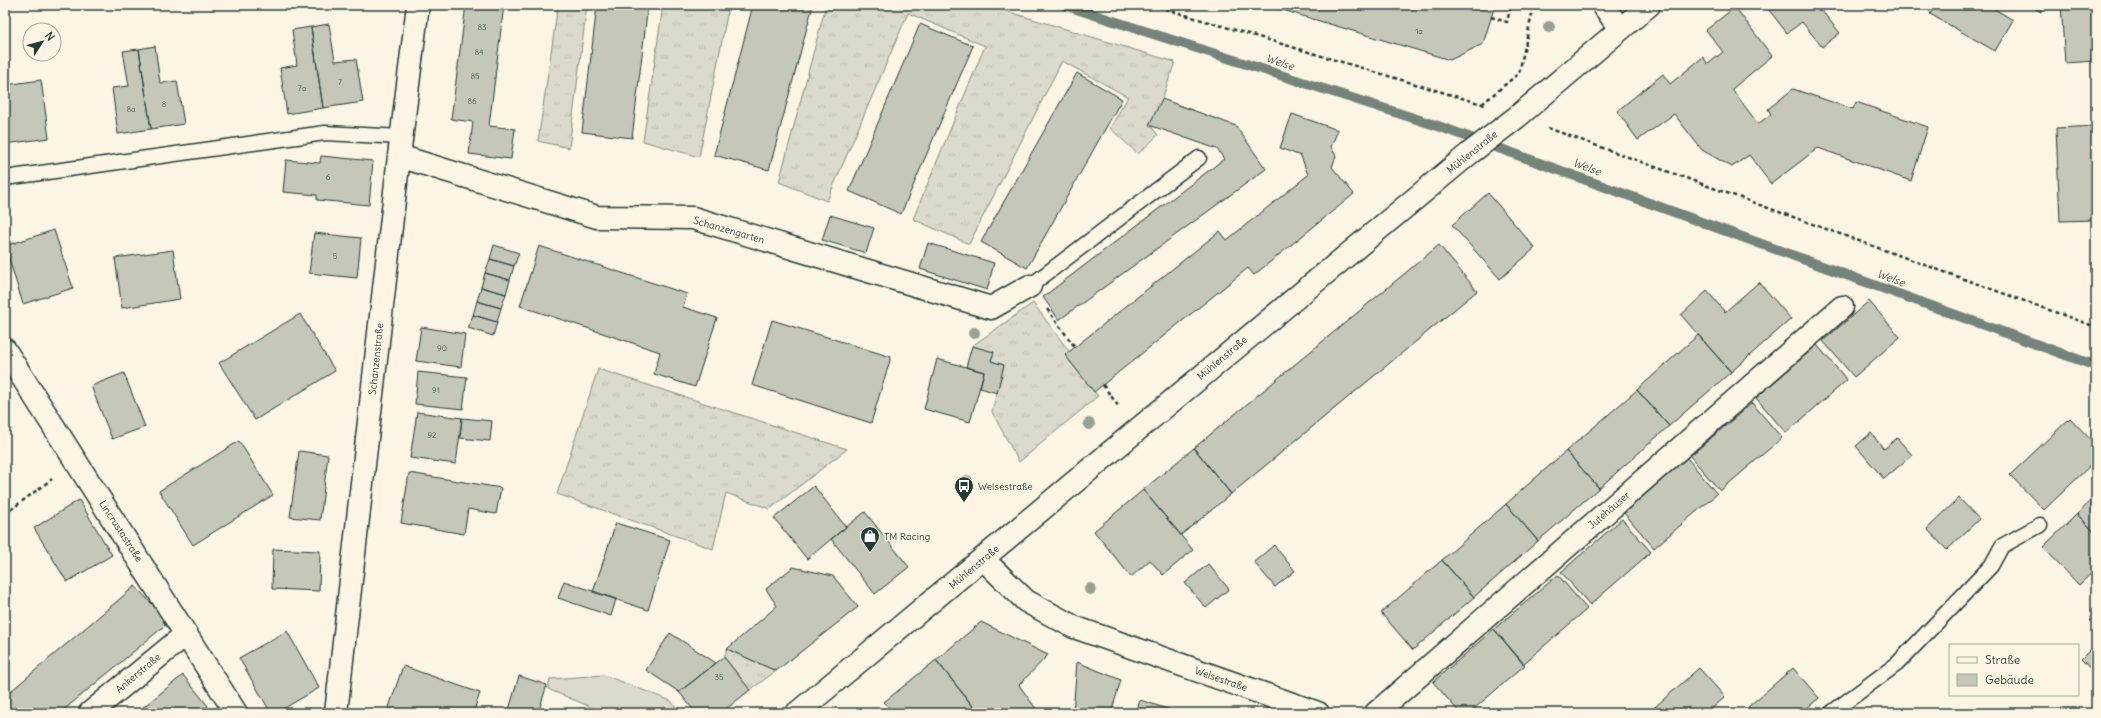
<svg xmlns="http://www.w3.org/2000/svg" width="2101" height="718" viewBox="0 0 2101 718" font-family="Delius,sans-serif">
<defs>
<pattern id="grass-tufts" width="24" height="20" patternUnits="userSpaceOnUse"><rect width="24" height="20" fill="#dcdacc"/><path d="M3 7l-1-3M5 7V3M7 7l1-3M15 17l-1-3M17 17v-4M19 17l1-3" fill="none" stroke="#bcbcb0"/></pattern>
</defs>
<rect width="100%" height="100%" fill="#fcf5e5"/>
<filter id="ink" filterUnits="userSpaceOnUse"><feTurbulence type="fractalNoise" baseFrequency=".025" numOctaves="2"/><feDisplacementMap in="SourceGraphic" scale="8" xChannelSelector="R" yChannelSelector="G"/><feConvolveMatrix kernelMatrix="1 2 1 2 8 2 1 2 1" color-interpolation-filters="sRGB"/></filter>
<g filter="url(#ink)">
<!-- grass -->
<path fill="url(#grass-tufts)" stroke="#7e8c80" d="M558,5h29l-18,143 -31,-7z
M663,5h66l-30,152 -56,-16z
M826,5h160l189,57 -13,37 -12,26 8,10 -20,19 -28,-26 18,-31 -66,-36 -93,183 -56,-25 72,-173 -77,-33 -81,188 -48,-19z
M1033,303l36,48 -4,4 33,41 -79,66 -27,-50 12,-47 -13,-4 3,-9 -22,-6z
M598,369l249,80 -77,60 -44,-16 -13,56 -156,-55z
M727,649l49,22 -26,19 -26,-33z"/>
<!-- garden -->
<path fill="#dcdacc" stroke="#7e8c80" d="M604,675l67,26 9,12h-75l-57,-24 2,-10z"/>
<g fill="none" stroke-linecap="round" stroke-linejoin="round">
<!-- stream -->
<path stroke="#758479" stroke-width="10" d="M1064,5l374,121 658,240"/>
</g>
<!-- building -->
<path fill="#c5c7b9" stroke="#1f3d34" d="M466,5h38l-15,121 26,3 -4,30 -42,-5 4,-32 -22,-3z
M597,5h51l-16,133 -50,-6z
M753,5h60l-44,165 -55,-15z
M1266,5h229l-12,39 -33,16z
M1765,5h52l23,28 -18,14 -20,-25 -15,11z
M1838,5h11l-7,5z
M1935,5h53l25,15 -18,31 -65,-37z
M2029,5h13l-1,7z
M2061,5h35v56l-31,2z
M1735,7l37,49 -40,33 26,35 13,-10 -3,-5 25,-20 60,20 3,-7 72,25 -17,54 -93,-33 -47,36 -22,-29 -17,12 -30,-17 -28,-36 -36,26 -21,-29 46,-37 7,10 33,-27 5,7 15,-12 -17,-22z
M329,24l6,37 21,-2 7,43 -40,6 -12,-81z
M920,24l53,22 -72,168 -52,-23z
M311,27l12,81 -36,6 -7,-46 17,-3 -5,-35z
M155,46l5,37 17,-2 7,43 -33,5 -12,-80z
M139,49l12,80 -33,5 -6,-46 17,-2 -6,-35z
M1077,73l45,26 -95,169 -46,-26z
M41,80l8,58 -44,6v-59z
M1162,99l74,27 30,43 -207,151 -16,-23 181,-138 -7,-10 -68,-24z
M1292,114l46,16 -7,17 5,9 -4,11 22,27 -100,81 -6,-7 -154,124 -29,-37 155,-124 7,9 81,-65 -7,-19 -21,-8z
M2096,126v94l-36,1 -4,-93z
M321,156l52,5 -4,44 -52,-5v-5l-34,-3 3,-32 34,3z
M1488,193l47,55 -35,31 -48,-54z
M830,215l44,13 -8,25 -44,-13z
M54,230l19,58 -50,16 -18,-58z
M314,233l47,5 -4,40 -48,-5z
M928,243l66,20 -7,27 -67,-21z
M494,245l25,8 -5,13 -24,-7z
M1439,245l38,46 -246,203 -37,-46z
M539,246l148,48 -4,13 34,11 -22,69 -41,-13 6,-22 -140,-46z
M173,250l7,49 -58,9 -7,-50z
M490,259l24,7 -4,14 -25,-7z
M485,273l25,7 -4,14 -25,-7z
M1759,282l32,37 -60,53 -50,-57 26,-24 18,21z
M481,287l25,7 -5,14 -24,-7z
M477,301l24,7 -4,14 -24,-7z
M1869,301l31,36 -46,40 -31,-36z
M300,314l35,57 -80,49 -36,-57z
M473,315l24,7 -4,14 -25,-8z
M772,320l119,37 -20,66 -119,-38z
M421,327l44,7 -4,33 -45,-6z
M1698,335l33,37 -62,54 -32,-36z
M1817,345l30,35 -61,53 -30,-35z
M972,346l22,6 -3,9 13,4 -7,28 -17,-5 4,-16 -18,-5z
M937,359l47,13 -14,50 -46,-13z
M418,372l49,5 -4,32 -48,-5z
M124,373l21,54 -33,12 -21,-53z
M1637,390l32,36 -70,62 -33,-37z
M1752,403l30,35 -62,53 -30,-35z
M417,412l45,6 -6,46 -46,-6z
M462,418l30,3 -2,20 -30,-3z
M2070,418l26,27v15l-52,50 -34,-35z
M1871,433l13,16 13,-11 15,17 -28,24 -28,-33z
M239,441l34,54 -80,50 -34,-54z
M1194,448l37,46 -50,41 -38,-45z
M299,451l29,4 -8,65 -30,-3z
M1566,451l33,37 -61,53 -32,-37z
M1687,458l30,36 -63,54 -30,-35z
M409,473l92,15 -5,26 -28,-5 -4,25 -63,-11z
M814,486l32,41 -39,32 -33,-41z
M1143,490l50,60 -30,25 -13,-15 -19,17 -37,-46z
M2096,496v38l-19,-20z
M1959,498l20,21 -32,31 -20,-21z
M79,500l33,55 -45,27 -33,-54z
M1506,504l32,37 -64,56 -32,-37z
M865,512l44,55 -34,27 -44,-55z
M2077,514l19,20v35l-17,16 -36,-38z
M1622,519l29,33 -61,53 -29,-33z
M616,523l54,17 -22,70 -55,-18z
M1274,545l21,26 -20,16 -21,-25z
M273,549l47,2 -1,40 -47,-2z
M1442,560l32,37 -61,53 -32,-37z
M1208,564l21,25 -23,19 -21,-25z
M793,567l40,9 25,31 -82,64 -49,-22 50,-43 -11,-17z
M1558,575l29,34 -64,55 -29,-35z
M564,581l52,18 -5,17 -53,-18z
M135,586l34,36 -109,91h-55v-17z
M981,622l67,33 -29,30 20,28h-61l-42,-53z
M1494,629l31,36 -56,48h-9l-27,-31z
M287,631l32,57 -43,25h-5l-32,-55z
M670,633l46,30 -37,29 -33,-22z
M2096,644v31l-15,-16z
M724,657l26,33 -29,23h-25l-17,-21z
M936,660l41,51 -2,2h-81l-10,-11z
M1077,662l44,18 -10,33h-38z
M403,666l77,27 -7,20h-86z
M1699,668l26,29 -18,16h-46l-6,-6z
M1793,668l26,30 -18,15h-47l-6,-6z
M183,675l25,31 -9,7h-63z
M519,676l28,9 -9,28h-30z
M1140,700l40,13h-44z
M1655,707l6,6h-12z"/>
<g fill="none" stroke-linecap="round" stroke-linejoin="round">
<defs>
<path id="lane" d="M5,178l320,-45 77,4
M1030,286l169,-128
M1831,713l66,-49 94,-98 11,-20 38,-21"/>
<path id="street" d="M1603,5l17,24
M399,156l198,61 96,1 298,90 39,-22
M5,350l231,363
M983,559l43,42 48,26 244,86
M90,713l96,-79
M336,713l63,-557 19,-151
M1376,713l466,-406"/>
<path id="secondary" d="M797,713l673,-560 47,-36 132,-112"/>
</defs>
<!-- lane casing -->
<use href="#lane" stroke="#1f3d34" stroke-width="17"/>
<!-- street casing -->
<use href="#street" stroke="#1f3d34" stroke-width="25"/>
<!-- secondary casing -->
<use href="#secondary" stroke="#1f3d34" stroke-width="25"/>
<!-- path -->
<path stroke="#1f3d34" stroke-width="2.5" stroke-dasharray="4 3" stroke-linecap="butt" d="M1152,5l333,100
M1491,17l16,5 4,-17
M1482,104l37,-31 15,-68
M1548,128l548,199
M1047,309l28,38
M1103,385l16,22
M5,514l47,-35"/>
<!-- lane -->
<use href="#lane" stroke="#fcf5e5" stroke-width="14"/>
<!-- street -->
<use href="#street" stroke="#fcf5e5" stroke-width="22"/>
<!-- secondary -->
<use href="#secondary" stroke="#fcf5e5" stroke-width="22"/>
</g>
<!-- trees -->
<g fill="#97a194">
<circle cx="1549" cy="27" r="6"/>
<circle cx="974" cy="333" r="6"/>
<circle cx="1089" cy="424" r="6"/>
<circle cx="967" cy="481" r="6"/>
<circle cx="1090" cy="589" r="6"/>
</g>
</g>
<!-- icons -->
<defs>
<symbol id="bus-pin" viewBox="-11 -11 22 30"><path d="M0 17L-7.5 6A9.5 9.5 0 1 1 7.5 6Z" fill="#1f3d34" stroke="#fcf5e5"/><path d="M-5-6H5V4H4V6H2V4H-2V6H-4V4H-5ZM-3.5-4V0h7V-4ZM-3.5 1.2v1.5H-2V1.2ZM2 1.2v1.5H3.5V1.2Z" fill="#fff"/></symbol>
<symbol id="shop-pin" viewBox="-11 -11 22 30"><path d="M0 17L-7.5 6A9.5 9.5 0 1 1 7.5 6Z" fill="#1f3d34" stroke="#fcf5e5"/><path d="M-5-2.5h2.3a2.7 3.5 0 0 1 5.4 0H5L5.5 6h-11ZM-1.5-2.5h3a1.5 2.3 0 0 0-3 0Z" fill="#fff"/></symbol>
</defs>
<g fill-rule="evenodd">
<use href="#bus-pin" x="953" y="475" width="22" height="30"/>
<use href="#shop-pin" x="859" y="525" width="22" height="30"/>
</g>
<g text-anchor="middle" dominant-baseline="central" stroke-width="3.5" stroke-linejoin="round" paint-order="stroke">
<!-- number labels -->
<g font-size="8" fill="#486055">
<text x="482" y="27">83</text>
<text x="1419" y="31">1a</text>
<text x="479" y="52">84</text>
<text x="475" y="76">85</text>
<text x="340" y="82">7</text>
<text x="302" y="88">7a</text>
<text x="472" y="101">86</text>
<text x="164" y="104">8</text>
<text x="131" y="109">8a</text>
<text x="328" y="177">6</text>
<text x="335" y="256">5</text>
<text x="442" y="348">90</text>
<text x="436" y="390">91</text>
<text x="432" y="435">92</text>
<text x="719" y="677">35</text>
</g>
<!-- street labels -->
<g font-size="10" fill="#1f3d34" stroke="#fcf5e5">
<text transform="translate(1472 152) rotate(-39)">Mühlenstraße</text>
<text transform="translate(729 230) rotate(16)">Schanzengarten</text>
<text transform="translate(1222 358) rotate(-40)">Mühlenstraße</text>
<text transform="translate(376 359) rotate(-84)">Schanzenstraße</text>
<text transform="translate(1609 510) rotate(-41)">Jutehäuser</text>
<text transform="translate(121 531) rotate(57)">Lincrustastraße</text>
<text transform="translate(974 567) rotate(-40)">Mühlenstraße</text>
<text transform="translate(138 673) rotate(-40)">Ankerstraße</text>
<text transform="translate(1221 679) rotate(19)">Welsestraße</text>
</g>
<!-- poi labels -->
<g font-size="10" fill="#1f3d34" stroke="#fcf5e5" text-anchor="start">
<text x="978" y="486">Welsestraße</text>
<text x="884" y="536">TM Racing</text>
</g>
<!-- water labels -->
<g font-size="11" font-style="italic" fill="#435a51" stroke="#fcf5e5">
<text transform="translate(1280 62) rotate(18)">Welse</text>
<text transform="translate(1587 167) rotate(20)">Welse</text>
<text transform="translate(1891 278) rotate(20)">Welse</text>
</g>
</g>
<!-- margin -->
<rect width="2101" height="718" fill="none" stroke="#fcf5e5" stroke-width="20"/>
<rect x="10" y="10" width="2081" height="698" fill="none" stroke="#1f3d34" stroke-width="1.5" filter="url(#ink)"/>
<!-- legend -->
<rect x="1949" y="644" width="130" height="52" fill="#fcf5e5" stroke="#a4ab9e"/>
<rect x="1957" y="657" width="20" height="6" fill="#fcf5e5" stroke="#a4ab9e"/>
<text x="1985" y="664" font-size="12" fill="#1f3d34">Straße</text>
<rect x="1957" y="674" width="20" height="12" fill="#c5c7b9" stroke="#a4ab9e"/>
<text x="1985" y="684" font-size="12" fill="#1f3d34">Gebäude</text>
<!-- north arrow -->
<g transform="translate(42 42) rotate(54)"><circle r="19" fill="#fcf5e5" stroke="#a4ab9e"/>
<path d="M0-3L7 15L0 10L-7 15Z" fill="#1f3d34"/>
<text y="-6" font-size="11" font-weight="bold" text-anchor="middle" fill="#1f3d34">N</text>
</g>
</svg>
